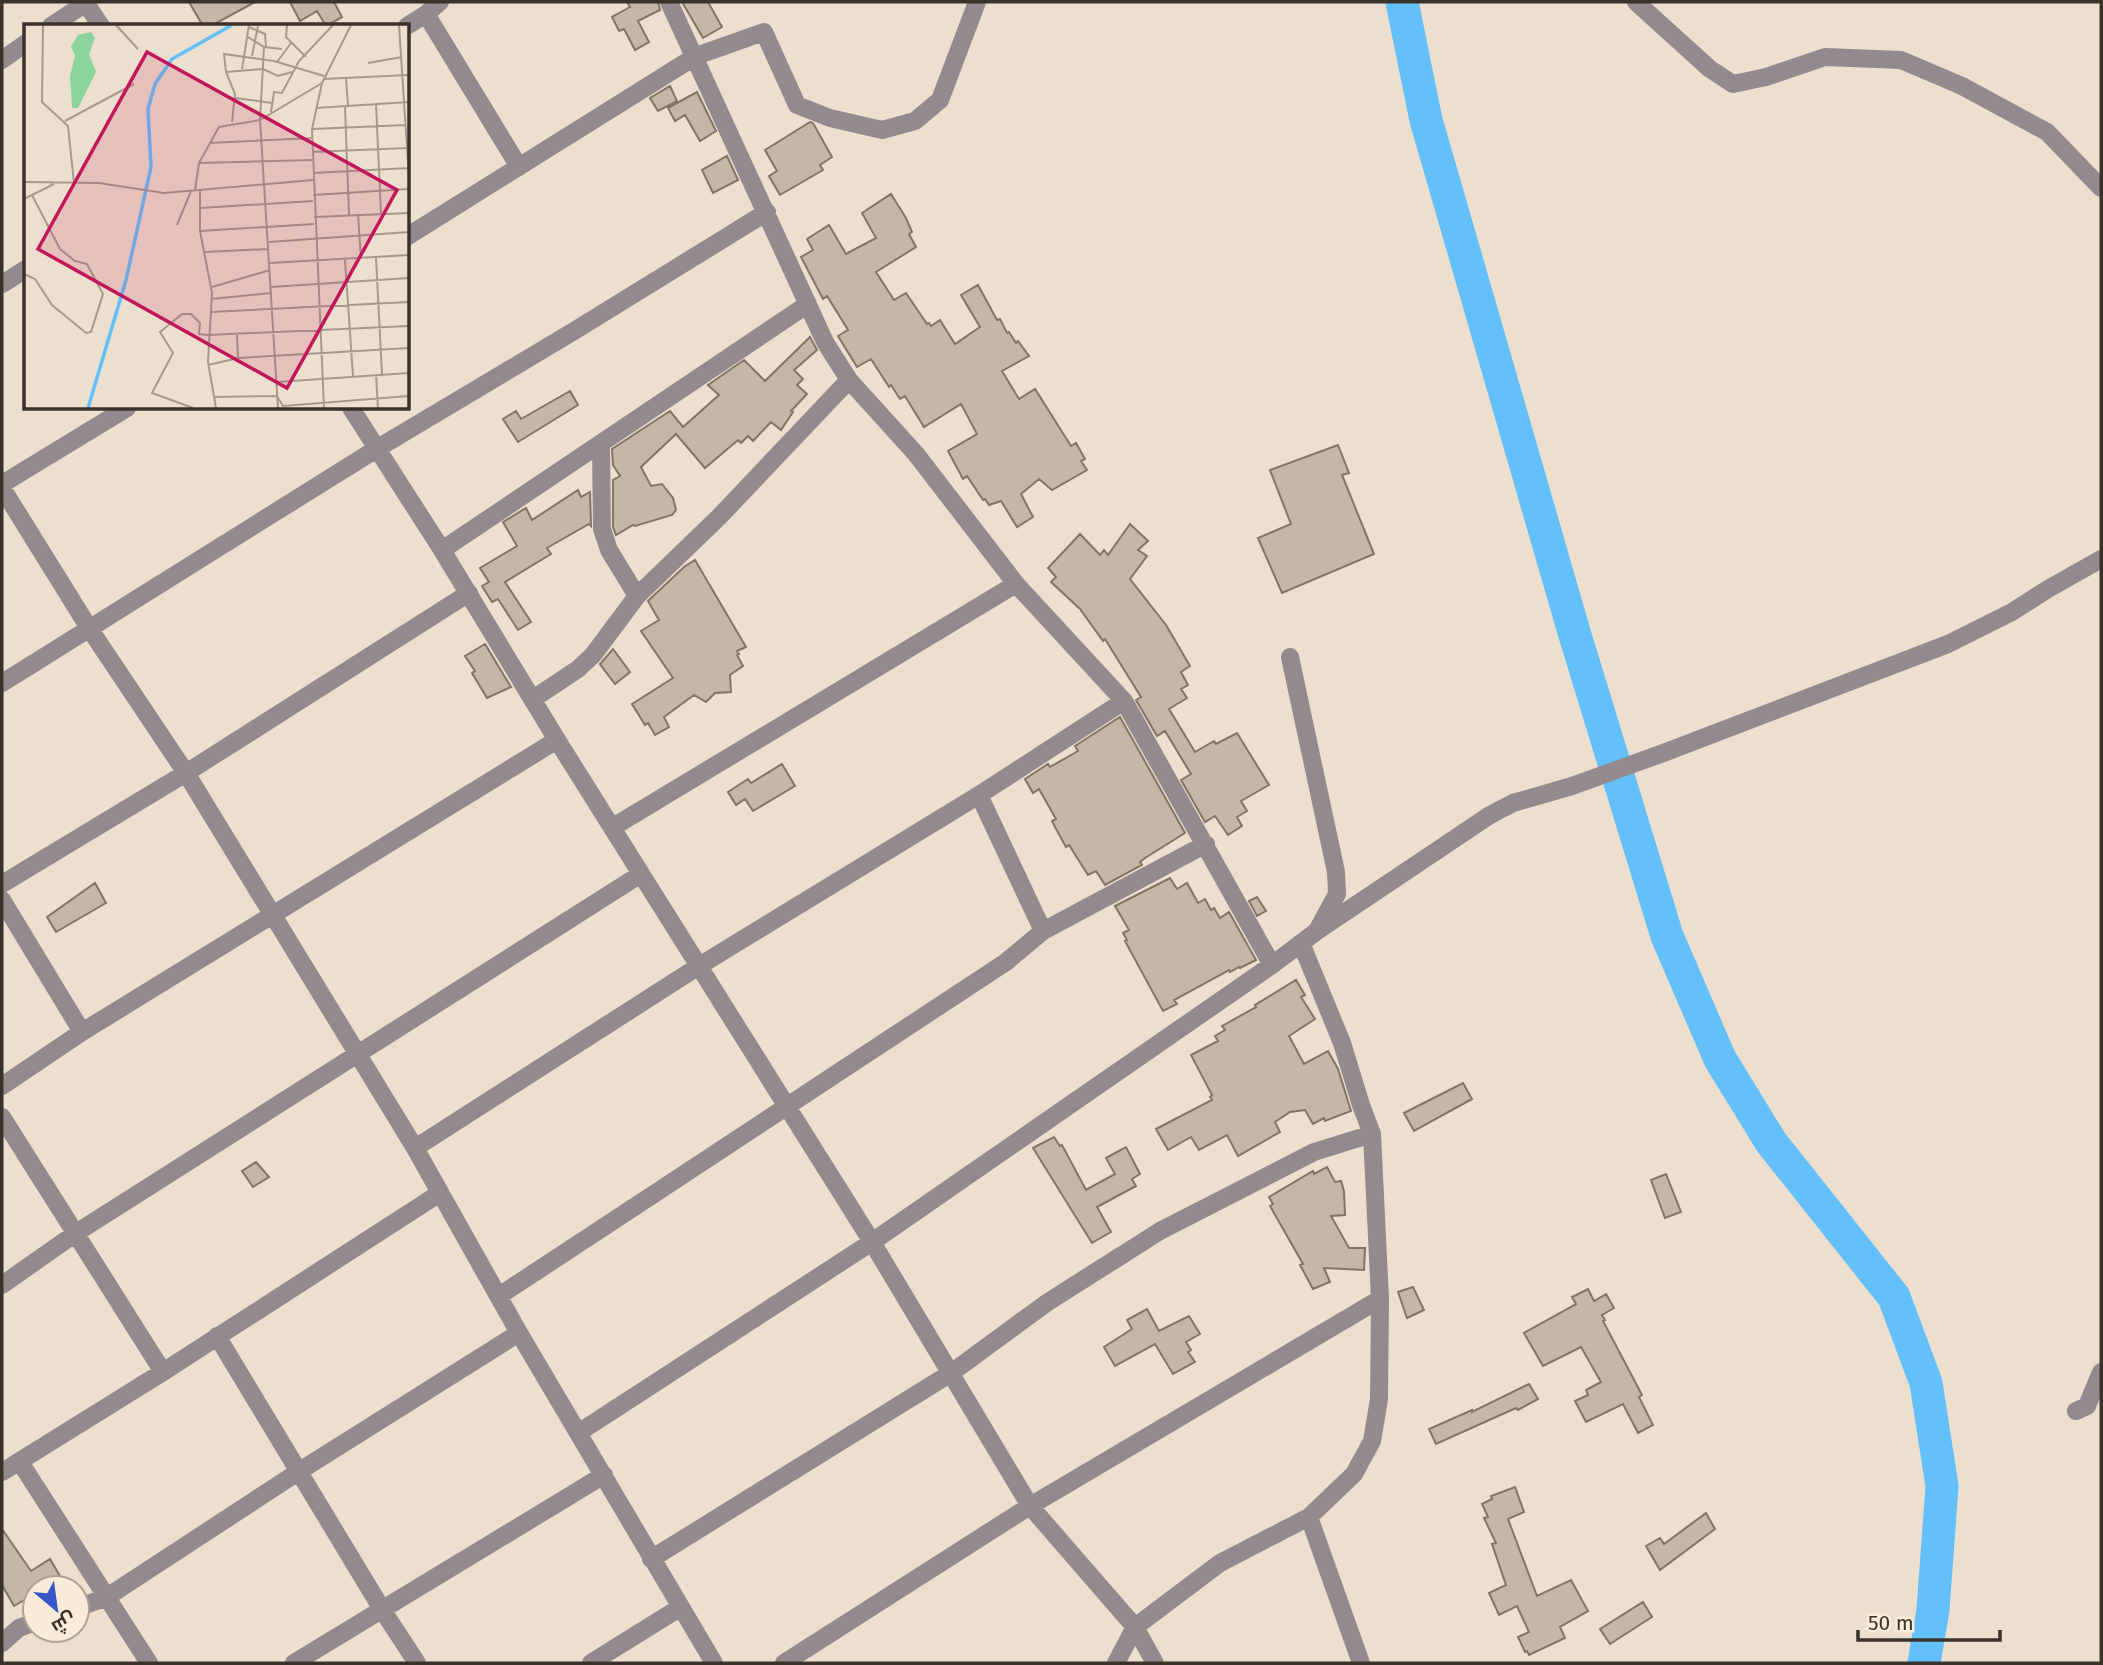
<svg xmlns="http://www.w3.org/2000/svg" width="2103" height="1665" viewBox="0 0 2103 1665" font-family="'Fira Sans',Cairo,sans-serif">
<rect width="100%" height="100%" fill="#eddfcd"/>
<g fill="none" stroke-linecap="round" stroke-linejoin="round">
<!-- river -->
<path stroke="#64c0fa" stroke-width="33" d="M1402,2l24,118 148,512 93,304 53,123 51,83 123,155 32,86 16,103 -9,124 -9,53"/>
</g>
<!-- building -->
<path fill="#c5b7a6" stroke="#827565" stroke-width="2" d="M189,2h66l-44,24h-8z
M290,2h44l8,15 -16,9 -9,-15 -17,10z
M627,2h31l2,8 -22,11 11,21 -14,8 -11,-21 -5,2 -7,-14 18,-10z
M682,2h26l14,25 -19,11z
M670,86l7,15 -19,10 -8,-13z
M697,92l19,39 -16,10 -15,-26 -10,6 -7,-13z
M810,122l3,1 19,34 -12,8 3,5 -43,25 -11,-19 8,-5 -12,-21z
M727,156l11,24 -25,13 -11,-23z
M891,194l15,24 6,14 -3,2 7,13 -40,25 18,28 12,-7 21,31 2,-1 2,3 9,-6 15,24 25,-17 -19,-32 17,-10 19,35 3,-1 7,14 2,-1 7,11 2,-2 11,15 -27,15 17,28 16,-10 36,57 5,-3 9,16 -4,2 6,9 -35,20 -13,-11 -18,15 12,23 -16,10 -16,-26 -12,4 -4,-6 -2,1 -16,-24 -4,3 -15,-28 29,-17 -16,-30 -37,23 -19,-31 -5,3 -9,-14 -2,2 -18,-28 -14,8 -19,-31 10,-6 -21,-34 -4,3 -22,-42 12,-7 -6,-11 22,-14 17,29 30,-16 -14,-25z
M810,337l7,13 -23,20 9,9 -6,6 10,9 -16,17 2,1 -12,18 -10,-8 -18,19 -5,-5 -7,7 -3,-3 -33,28 -29,-34 -35,33 10,19 11,-2 11,14 3,12 -4,5 -37,11 -2,-1 -17,10 -3,-8v-47l7,-4 -7,-11 -1,-16 58,-38 13,16 36,-32 -11,-10 36,-25 21,21z
M570,391l8,14 -60,37 -15,-23 13,-8 5,8z
M1338,445l11,28 -7,2 32,79 -92,39 -24,-55 33,-14 -21,-54z
M578,490l3,7 9,-5 1,34 -2,-2 -42,24 4,6 -46,28 26,40 -13,8 -20,-31 -6,3 -10,-16 7,-4 -9,-14 37,-22 -14,-24 23,-14 6,12z
M1130,524l18,17 -10,9 9,6 -17,23 36,46 24,41 -9,6 7,13 -7,4 6,9 -18,11 26,43 19,-11 2,3 21,-11 32,52 -28,16 6,10 -10,6 5,9 -14,9 -13,-19 -10,6 -24,-42 10,-6 -26,-43 -8,5 -21,-36 5,-3 -36,-58 -2,2 -23,-32 -29,-27 5,-5 -8,-9 32,-34 20,21 4,-5 4,5z
M695,560l51,87 -9,4 2,3 -2,1 6,11 -13,9 1,17 -16,1 -9,9 -12,-7 -30,22 5,10 -14,8 -7,-12 -3,2 -13,-21 41,-26 -32,-47 18,-11 -11,-19 36,-34z
M485,644l26,43 -24,11 -15,-25 3,-2 -10,-15z
M613,649l17,23 -15,12 -15,-20z
M1120,717l65,116 -40,25 -5,4 2,3 -37,20 -9,-14 -8,4 -19,-30 -3,2 -11,-20 -3,-6 4,-2 -17,-30 -6,4 -8,-14 23,-15 2,3 28,-16 -3,-5z
M782,764l13,22 -42,25 -8,-12 -9,6 -8,-13 20,-13 3,4z
M1170,878l7,11 10,-6 11,20 7,-4 6,11 3,-2 6,10 9,-6 27,48 -16,8 -1,-1 -9,5 -1,-2 -55,30 3,4 -14,7 -38,-70 2,-1 -4,-7 6,-3 -14,-24z
M95,883l11,20 -50,29 -9,-15z
M1257,897l9,14 -9,5 -8,-15z
M1296,980l9,15 -4,2 14,22 -26,17 15,28 24,-13 10,18 13,42 -26,10 -1,-3 -11,6 -8,-14 -15,2 -15,10 5,10 -42,24 -11,-21 -28,15 -8,-13 -23,13 -12,-21 56,-29 -2,-3 2,-2 -21,-40 27,-14 -3,-5 10,-6 -3,-4 34,-19 -1,-2z
M1463,1083l9,16 -58,32 -10,-18z
M1054,1137l6,9 2,-1 24,45 29,-16 -9,-16 20,-11 14,27 -8,5 4,7 -39,21 14,25 -19,11 -59,-95z
M256,1162l13,15 -16,10 -11,-16z
M1327,1167l8,15 6,-1 3,10 1,24 -14,1 18,32h16l-1,22 -40,-2 6,14 -17,7 -13,-24 3,-1 -33,-58 3,-2 -4,-7 44,-26 1,3z
M1666,1174l15,38 -16,6 -14,-38z
M1413,1287l11,23 -17,8 -9,-26z
M1588,1289l6,12 12,-7 8,14 -12,7 3,5 -2,1 39,74 -3,2 14,28 -15,8 -15,-29 -37,18 -11,-21 13,-6 -2,-5 15,-8 -20,-35 -38,19 -19,-33 52,-29 -4,-7z
M1147,1309l12,22 30,-15 11,18 -14,8 5,8 -3,2 7,10 -22,12 -18,-30 -40,22 -11,-19 28,-18 -5,-9z
M1529,1384l9,15 -20,11 -2,-2 -80,36 -7,-15 43,-19v2z
M1515,1487l9,25 -16,7 29,77 34,-16 17,31 -28,16 5,11 -36,17 -2,-4 -2,1 -7,-15 11,-5 -12,-26 -18,9 -10,-22 17,-8 -14,-41 4,-1 -12,-25 4,-1 -6,-13 10,-5 -1,-3z
M1706,1513l9,16 -55,41 -14,-24 14,-8 4,6z
M2,1529l29,42 19,-12 11,19 -17,10h-9v6l-21,12 -12,-21z
M1643,1602l9,15 -42,27 -10,-15z"/>
<g fill="none" stroke-linecap="round" stroke-linejoin="round">
<!-- minor -->
<path stroke="#938a90" stroke-width="18" d="M85,2l16,24
M669,2l156,340 24,38 67,74 100,130 108,117 148,264
M1636,2l74,67 23,15 33,-7 59,-20 76,3 61,26 85,46 54,56
M426,14l93,153
M51,26l35,-23
M407,26l19,-12 14,-12
M2,60l24,-17
M408,236l288,-180 68,-24 33,73 33,13 52,12 33,-9 25,-21 37,-98
M2,284l24,-15
M351,408l91,142 115,190 315,502 158,264 105,121 20,36
M601,444l1,85 7,21 28,46
M2,484l125,-76
M2,488l87,140 97,145 229,375 104,185 195,330
M442,550l366,-246
M1290,657l46,215 1,22 -18,33
M2,683l376,-235 196,-117 193,-119
M533,699l45,-30 15,-14 44,-59 82,-79 130,-137
M979,795l64,136
M613,827l403,-243
M2,884l184,-111 283,-180
M2,900l80,132
M2,1086l80,-54 475,-292
M2,1117l161,255
M415,1148l284,-182 280,-171 145,-94
M2,1285l74,-52 565,-359
M499,1296l507,-334 37,-31 163,-87
M217,1336l166,275 34,52
M2076,1411l11,-5 14,-34
M578,1433l294,-191 400,-277 45,-34 173,-116 23,-12 59,-17 94,-34 282,-108 64,-32 36,-23 53,-30
M20,1462l129,201
M2,1472l161,-100 277,-179
M1309,1517l52,146
M651,1559l300,-186 97,-71 112,-71 154,-79 58,-18
M77,1608l30,-11 191,-125 221,-139
M2,1643l17,-15 16,-6
M294,1663l310,-188
M591,1663l90,-56
M784,1663l246,-157 350,-207
M1116,1663l19,-36 85,-64 89,-46 45,-43 18,-33 7,-42 1,-100 -8,-165 -11,-29 -19,-62 -41,-100"/>
</g>
<!-- overview -->
<g transform="translate(24 24)">
<rect width="385" height="385" fill="#eddfcd"/>
<path d="M67,8l4,6 -6,16 7,18 -18,36h-6l-2,-31 5,-22 -4,-8 7,-12z" fill="#8bd49e"/>
<path fill="none" stroke="#64c0fa" stroke-width="3.5" d="M64,384l38,-128 25,-113 -3,-58 7,-25 17,-25 60,-34"/>
<path fill="none" stroke="#a59a8c" stroke-width="2" d="M19,1l-1,77 26,24 6,57M92,1l22,24M263,1l-1,12 20,20M375,1l10,153M225,3l16,7 1,13M224,13l16,10 18,2M240,23l-4,73 18,288M228,32l6,-30M253,38l14,-19M344,39l34,-6M218,45l7,-44M202,48l37,-3 15,7 14,-4M322,54l2,28M299,55l86,-4M211,74l37,5M352,80l5,109M321,83l4,108M292,84l93,-6M247,88l3,-20 8,1 17,-32 34,-36M41,97l69,-37M208,98l3,-28 -9,-22 -2,-18 50,7 50,15M288,105l94,-4M185,119l103,-5M288,128l95,-4M175,139l113,-3M289,149l96,-5M0,158l75,1 65,10 149,-13M171,166l4,-27 20,-36 41,-7 62,-37M176,166v41l12,62 -4,69 8,46M289,171l96,-6M0,175l30,-15M176,184l113,-7M334,190l3,45M290,193l95,-4M153,201l14,-34M176,207l114,-7M245,218l140,-10M181,228l64,-3M352,234l6,116M321,236l8,116M246,239l139,-8M0,250l11,5 17,26 34,28 5,-1 12,-38 -16,-30 -12,-3 -15,-12 -28,-54M188,263l58,-17M247,263l138,-9M187,275l60,-6M187,288l198,-10M213,310l1,24M184,341l30,-7 171,-10M352,351l2,33M253,358l132,-9M191,373l62,-1 6,10 126,-10M169,384l-41,-15 21,-40 -13,-21 22,-18h9l9,9 -1,11 9,1 201,-9M300,384l-12,-279 10,-46 29,-58"/>
<path fill="#c2185b" fill-opacity="0.15" stroke="#c2185b" stroke-width="3.5" d="M123,28l250,138 -110,198 -249,-139z"/>
<rect width="385" height="385" fill="none" stroke="#38322b" stroke-width="3.5"/>
</g>
<!-- border -->
<rect width="2103" height="1665" fill="none" stroke="#38322b" stroke-width="7"/>
<!-- north arrow -->
<g transform="translate(56 1609) rotate(151)"><circle r="33" fill="#fbecda" stroke="#ada294" stroke-width="2"/>
<path d="M0-5L12 26L0 18L-12 26Z" fill="#3956c8"/>
<text y="-10" font-size="19" font-weight="bold" text-anchor="middle" fill="#38322b">ش</text>
</g>
<!-- scale -->
<path d="M1858 1630v10h142v-10" fill="none" stroke="#38322b" stroke-width="3.5"/>
<text x="1868" y="1630" font-size="21" fill="#38322b" stroke="#fbecda" stroke-width="5" paint-order="stroke">50 m</text>
</svg>
